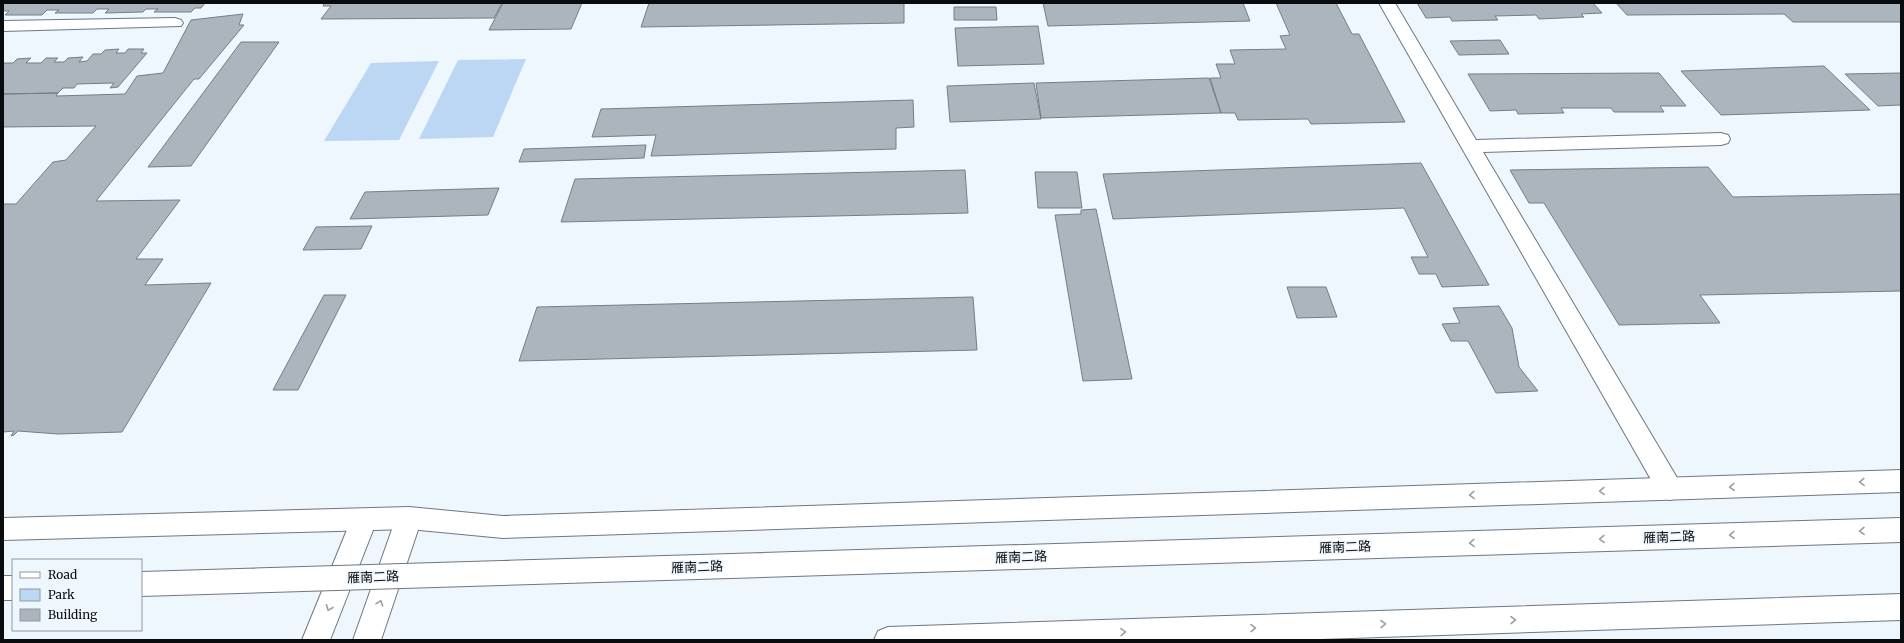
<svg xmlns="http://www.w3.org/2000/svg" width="1904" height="643" viewBox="0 0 1904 643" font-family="Merriweather,'Noto Sans SC',serif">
<rect width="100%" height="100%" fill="#eef6fe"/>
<!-- green -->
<path fill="#bcd7f4" d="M526,59l-33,78 -74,2 39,-79z
M439,61l-40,79 -75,1 47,-78z"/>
<!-- building -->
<path fill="#acb5be" stroke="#757d85" d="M3,3h202l-4,5h-6l-4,4h-37l4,-3h-12l-3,3 -38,1 4,-4h-12l-4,4h-38l4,-3h-12l-5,5h-37l4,-4h-6z
M324,3h178l-8,15 -173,1 10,-13h-8z
M503,3h79l-11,26 -82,1z
M649,3h255v20l-263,4z
M1043,3h200l7,18 -202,5z
M1276,3h60l16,31h7l46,88 -94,2 -3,-5 -70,1 -3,-7h-14l-11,-35h11l-5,-14h19l-5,-14 56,-1 -6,-13 10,-1z
M1417,3h176l9,10 -21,1 3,3 -45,2 -3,-4 -41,1 3,4 -46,1 -2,-4 -24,1z
M1616,3h285v19h-108l-9,-8 -157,1z
M954,7h42l1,13h-43z
M243,14l-4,11h5l-45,54h-5l-98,122 84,-1 -44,59h27l-18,26 66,-2 -89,149 -64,2 -40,-3 -4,4 -3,1 3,-5 -11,1v-228h13l37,-42 13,-2 30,-34 -93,1v-33l55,-1 -2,3 69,-2 12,-18 26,-3 28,-53z
M1038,26l6,38 -86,2 -3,-38z
M1500,40l9,14 -50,1 -9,-14z
M241,42h38l-88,124 -43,1z
M119,49l-3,4h9l3,-4h16l-3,4h6l-29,34 -8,1 4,-5 -37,1 -3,4h-11l-5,5 -55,1v-31h10l4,-4 14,-1 -5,5h15l5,-5h12l-4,4h10l4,-4 15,-1 -4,5 8,-1 6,-7h8l4,-4z
M1824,66l46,44 -149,5 -40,-44z
M1659,73l27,33h-26l4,6h-50l-3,-4h-50l3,5 -46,1 -2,-4 -26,1 -22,-37z
M1901,73v32l-23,1 -33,-32z
M1209,78l12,35 -180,5 -5,-35z
M1034,83l7,36 -91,3 -3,-36z
M913,100l1,27 -18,1v21l-245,7 5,-21 -64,2 9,-28z
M646,145l-2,13 -125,4 5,-13z
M1421,163l68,122 -47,2 -6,-13h-17l-8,-17h17l-24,-49 -291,11 -10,-45z
M1708,167l25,30 168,-3v97l-201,4 20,28 -101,2 -75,-122h-15l-19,-33z
M965,170l3,43 -407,9 14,-43z
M1035,172h42l5,36h-44z
M499,188l-11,27 -138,4 15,-27z
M1096,209l36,170 -49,2 -28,-166 26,-1v-4z
M372,226l-11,23 -58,1 13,-23z
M1287,287h39l11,30 -40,1z
M324,295h22l-48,95h-25z
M973,297l4,53 -458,11 18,-54z
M1499,306l13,22 7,39 19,24 -42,2 -28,-52h-17l-9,-17 18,-1 -7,-15z"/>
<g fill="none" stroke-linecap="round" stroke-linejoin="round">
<defs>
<path id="minor" d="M1379,3h16l81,137 245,-7 7,2 2,4 -2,4 -7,2 -238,7 196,329 4,8 -4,8 -9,3 -9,-3z
M175,18l6,2 2,3 -2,3 -178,5v-10z
M409,507l9,3 4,8 -41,122h-28l43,-122 4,-8z
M364,509l9,3 4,8 -47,120h-28l49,-120 4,-8z"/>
<path id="major" d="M1901,470v22l-1398,46 -94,-9 -406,11v-22l406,-11 94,9z
M3,576h10v24h-10z
M1901,594v26l-611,20h-416l4,-9 10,-4z"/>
</defs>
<!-- minor casing -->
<use href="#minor" stroke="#6e777f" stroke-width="2"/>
<!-- major casing -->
<use href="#major" stroke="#6e777f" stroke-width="2"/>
<!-- minor -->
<use href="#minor" fill="#fff" fill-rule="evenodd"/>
<!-- major -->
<use href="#major" fill="#fff" fill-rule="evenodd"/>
<defs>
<path id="major-bridge" d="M141,584l1760,-54"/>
</defs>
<!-- major-bridge casing -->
<use href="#major-bridge" stroke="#6e777f" stroke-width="26" stroke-linecap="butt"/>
<!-- major-bridge -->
<use href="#major-bridge" stroke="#fff" stroke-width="24"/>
</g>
<!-- one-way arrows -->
<defs><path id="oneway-chevron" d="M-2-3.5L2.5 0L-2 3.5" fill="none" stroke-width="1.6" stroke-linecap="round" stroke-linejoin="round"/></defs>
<g stroke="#9d9e9f">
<use href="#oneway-chevron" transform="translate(1862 482) rotate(178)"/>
<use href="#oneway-chevron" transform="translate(1732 487) rotate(178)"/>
<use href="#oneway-chevron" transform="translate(1602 491) rotate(178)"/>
<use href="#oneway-chevron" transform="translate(1472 495) rotate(178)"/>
<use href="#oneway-chevron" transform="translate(1862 531) rotate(178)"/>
<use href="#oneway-chevron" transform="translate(1732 535) rotate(178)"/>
<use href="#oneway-chevron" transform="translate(1602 539) rotate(178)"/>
<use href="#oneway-chevron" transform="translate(1472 543) rotate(178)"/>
<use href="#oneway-chevron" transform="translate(380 603) rotate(-71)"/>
<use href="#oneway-chevron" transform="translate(329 608) rotate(112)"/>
<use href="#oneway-chevron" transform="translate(1513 620) rotate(-2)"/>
<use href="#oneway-chevron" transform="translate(1383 624) rotate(-2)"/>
<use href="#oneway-chevron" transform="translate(1253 628) rotate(-2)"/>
<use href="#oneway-chevron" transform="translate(1123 632) rotate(-2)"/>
</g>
<g text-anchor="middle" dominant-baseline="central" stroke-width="3" stroke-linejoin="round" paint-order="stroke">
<!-- near-street labels -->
<g font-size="13" fill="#090c0f" stroke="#eef6fe">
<text transform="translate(1669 537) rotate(-2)">雁南二路</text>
<text transform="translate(1345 547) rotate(-2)">雁南二路</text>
<text transform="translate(1021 557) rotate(-2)">雁南二路</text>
<text transform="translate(697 567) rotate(-2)">雁南二路</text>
<text transform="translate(373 577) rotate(-2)">雁南二路</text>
</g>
</g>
<!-- border -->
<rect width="1904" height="643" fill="none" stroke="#090c0f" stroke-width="8"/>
<!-- legend -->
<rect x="12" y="559" width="130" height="72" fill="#eef6fe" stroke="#92989e"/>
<rect x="20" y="572" width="20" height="6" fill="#ffffff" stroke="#92989e"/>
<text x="48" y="579" font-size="12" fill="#090c0f">Road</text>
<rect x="20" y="589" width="20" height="12" fill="#bcd7f4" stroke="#92989e"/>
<text x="48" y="599" font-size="12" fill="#090c0f">Park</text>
<rect x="20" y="609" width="20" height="12" fill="#acb5be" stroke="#92989e"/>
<text x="48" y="619" font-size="12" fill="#090c0f">Building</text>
</svg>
